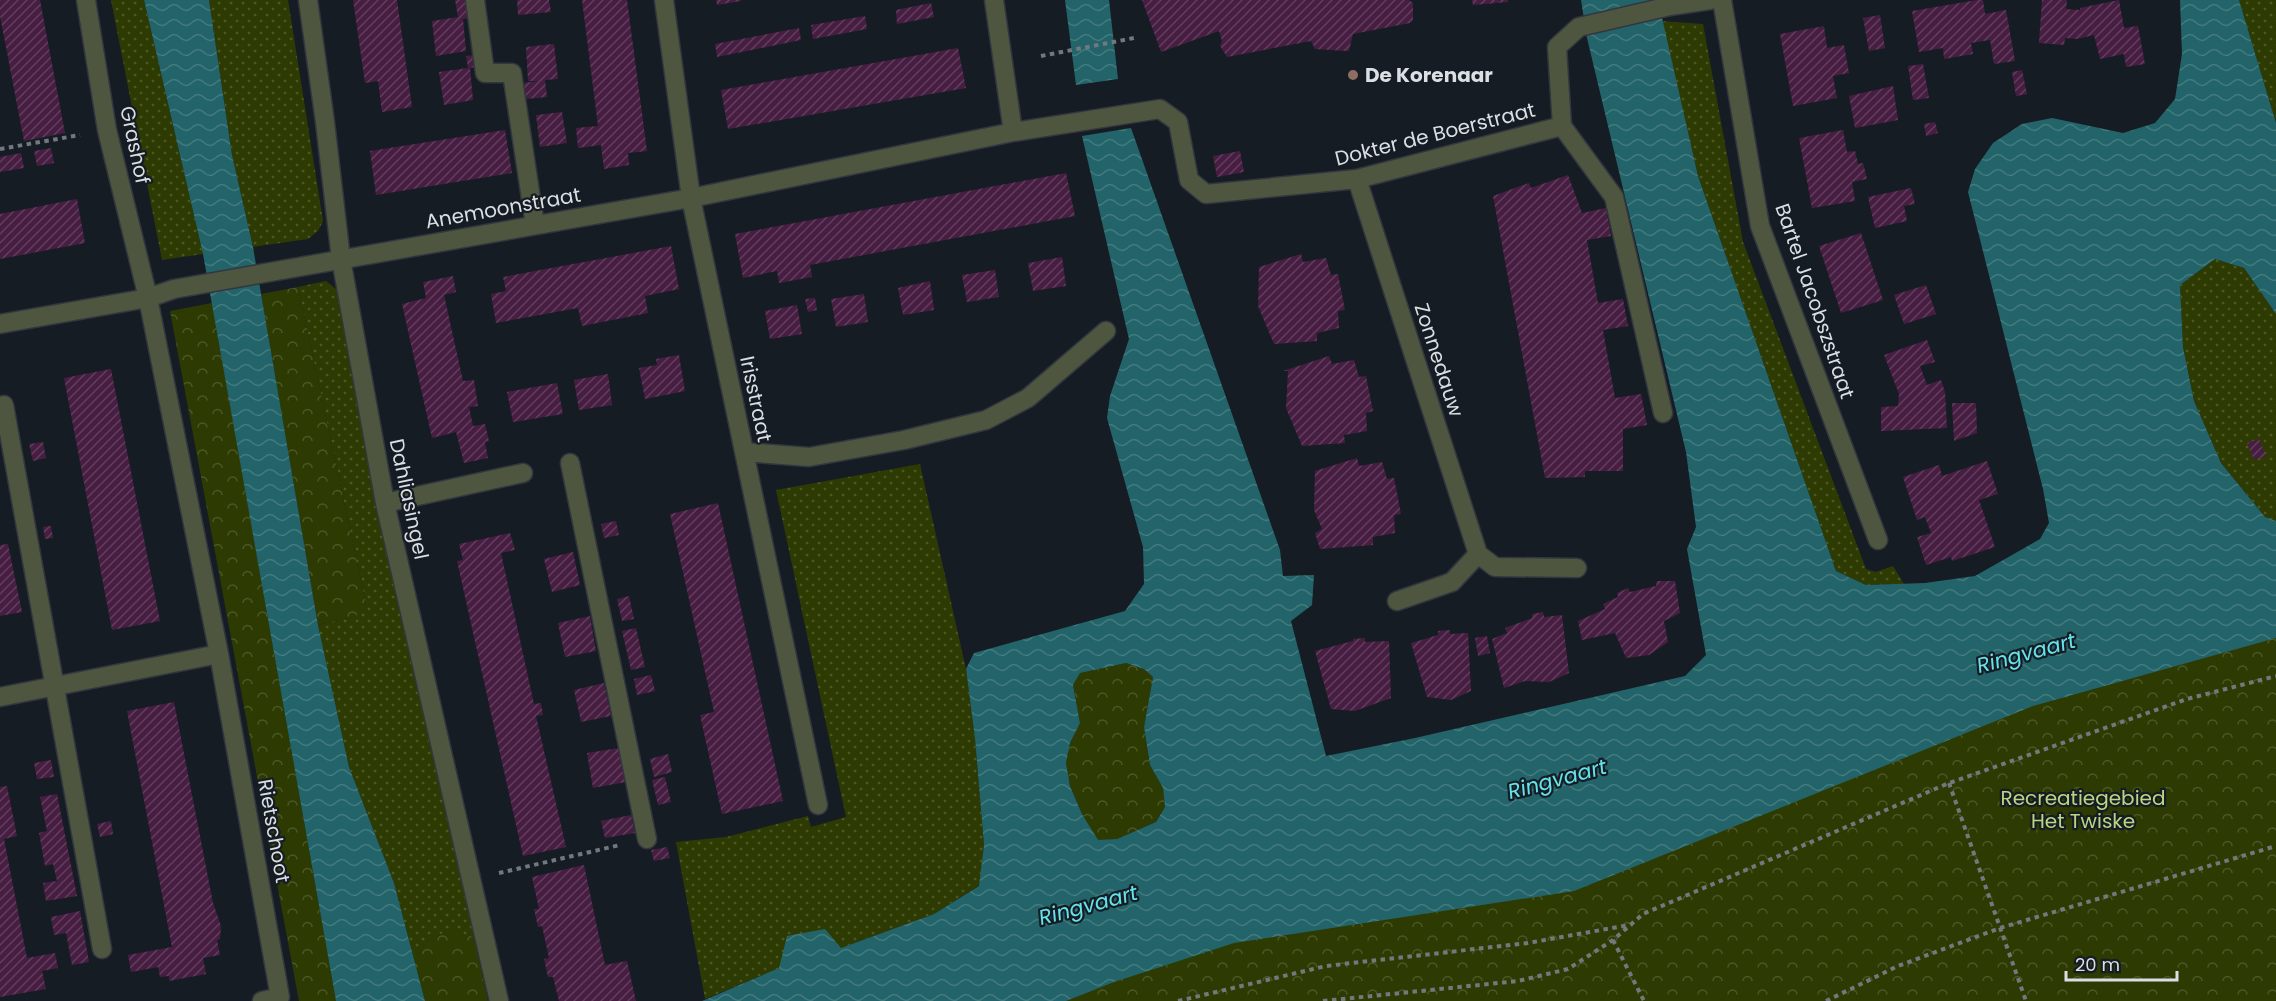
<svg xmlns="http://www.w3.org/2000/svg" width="2276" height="1001" viewBox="0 0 2276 1001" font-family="Poppins,sans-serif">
<defs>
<pattern id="grass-dots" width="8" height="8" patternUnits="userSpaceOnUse" patternTransform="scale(1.5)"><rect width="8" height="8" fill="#2d3b02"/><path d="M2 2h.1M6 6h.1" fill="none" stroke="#4b5727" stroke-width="1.8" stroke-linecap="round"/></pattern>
<pattern id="forest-crowns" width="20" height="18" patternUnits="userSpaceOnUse" patternTransform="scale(1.5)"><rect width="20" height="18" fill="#2d3b02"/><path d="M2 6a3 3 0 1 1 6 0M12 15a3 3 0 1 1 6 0" fill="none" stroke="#4b5727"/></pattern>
<pattern id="water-waves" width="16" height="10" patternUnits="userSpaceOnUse" patternTransform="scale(1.5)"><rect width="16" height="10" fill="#226469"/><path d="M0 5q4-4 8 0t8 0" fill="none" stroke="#427a7e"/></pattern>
<pattern id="building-hatch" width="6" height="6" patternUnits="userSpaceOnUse" patternTransform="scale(1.5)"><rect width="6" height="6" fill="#471e42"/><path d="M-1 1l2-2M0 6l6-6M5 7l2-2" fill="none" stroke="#613e5d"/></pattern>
</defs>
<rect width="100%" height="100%" fill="#161c24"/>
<!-- grass -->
<path fill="url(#grass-dots)" d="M111,0h33l59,254 -41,6z
M209,0h79l35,221 -5,10 -10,8 -55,8 -21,-92z
M2239,0h37v123z
M1662,21l41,3 40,218 123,327 10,3 17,-6 11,18 -38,1 -30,-14 -138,-395z
M2215,259l29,9 32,46v207l-11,-4 -44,-54 -27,-62 -11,-54 -3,-62z
M326,281l11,9 137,647c-34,-9 -38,-5 -60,22l-20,-76 -45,-116 -31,-142 37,-9 11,-12 -68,-317z
M920,464l46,205 9,70 9,106 -4,40 -46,29 -93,34 -61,20 -75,31 -29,-157 50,-5 82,-21 3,11 35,-10 -70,-327z"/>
<!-- forest -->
<path fill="url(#forest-crowns)" d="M298,287l68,317 -10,12 -38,9 -57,-331z
M212,303l124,698h-37l-129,-690z
M2276,557v444h-1245z
M1126,663l18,6 9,8 -9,50 6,38 13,23 2,19 -9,15 -39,17 -19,2 -16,-27 -12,-28 -4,-23 4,-20 10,-20 -7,-38 7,-12z
M451,931l23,6 14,64h-63l-11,-42 18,-22z"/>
<!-- water -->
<path fill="url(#water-waves)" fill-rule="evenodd" d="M144,0h65l23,155 21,92 65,378 31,142 45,116 31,118h-89l-133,-747z
M1065,0h44l9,79 -42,6z
M1581,0h77l40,176 138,395 30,14 59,-2 50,-7 65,-37 9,-16 -6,-34 -75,-297 7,-23 18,-26 29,-19 30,-6 71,15 32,-10 20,-24 7,-45 -2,-54h59l37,123v191l-32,-46 -29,-9 -35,26 3,62 11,54 27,62 44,54 11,4v117l-243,68 -459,185 -340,52 -120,39 -48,19h-364l77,-33 8,-32 38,-7 16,19 93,-34 45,-28 5,-41 -9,-106 -9,-70 8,-16 151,-42 19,-27 -1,-37 -36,-129 3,-22 19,-57 -47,-203 49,-8 149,422 3,26 31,-1 -2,30 -21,16 35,135 89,-18 270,-62 21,-21 -19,-106 9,-22 -10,-75 -99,-414zM1126,663l18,6 9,8 -9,50 6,38 13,23 2,19 -9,15 -39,17 -19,1 -16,-26 -12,-28 -4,-23 4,-20 10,-20 -7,-38 7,-12z"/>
<!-- building -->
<path fill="url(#building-hatch)" d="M0,0h40l25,133 -41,8 -24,-125z
M353,0h44l15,107 -30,5 -4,-31 -13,2z
M455,0h14l2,18 -8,1 3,32 -30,5 -4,-35 26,-4z
M517,0h32l2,12 -33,3z
M582,0h45l20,151 -19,2 1,12 -25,4 -3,-24 -23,3 -2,-20 22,-2z
M716,0h25v1l-24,4z
M1142,0h267l4,3v17l-3,3 -57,11 -4,17h-3l-31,-2 -4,-8 -84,16 -7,-11 2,-5 -3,-10 -58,21z
M1472,0h36v2l-35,3z
M1977,0h6l2,14 21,-4 9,51 -21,3 -4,-24 -19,3 2,11 -29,5 -1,-11 -24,4 -7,-41z
M2042,0h25l-1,9 14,1v-2l39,-8 5,28 14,-2 7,38 -19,3 -2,-13 -24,5 -6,-24 -17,4 -12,-1 -1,7 -25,-2z
M931,3l3,14 -37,7 -1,-14z
M1880,15l5,33 -16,3 -6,-33z
M865,16l2,13 -54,10 -2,-14z
M1824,26l3,22 17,-3 5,28 -16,3 4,22 -44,8 -13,-72z
M799,28l2,12 -84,17 -2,-13z
M554,44l4,35 -13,1 2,17 -21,2 -3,-16 16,-2h-11l-2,-34z
M958,48l8,40 -238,41 -7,-39z
M474,55l2,12 -6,1 3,32 -29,5 -5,-33 29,-4 -2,-12z
M1923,64l6,34 -16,2 -5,-34z
M2022,70l5,24 -11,2 -4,-24z
M1893,86l5,34 -43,8 -6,-32z
M562,112l5,31 -27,4 -4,-32z
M1935,122l3,11 -12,3 -2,-12z
M505,130l7,43 -136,22 -6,-44z
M1843,130l4,22 8,-1 3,13 5,-1 4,16 -15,3 3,19 -43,7 -13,-70z
M51,148l3,15 -17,3 -3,-15z
M1240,151l4,21 -27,5 -4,-21z
M21,153l3,15 -24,4v-15z
M1066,173l9,43 -265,49 2,12 -33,6 -2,-12 -34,7 -8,-44z
M1568,175l14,38 24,-5 5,28 -24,4 11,63 25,-4 5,27 -25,4 12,68 26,-4 6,31 -24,4v42h-38v6l-40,1 -52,-282 36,-13 2,5z
M1911,188l4,16 -11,2 3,15 -32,7 -7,-31z
M77,199l8,44 -85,16v-45z
M1861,233l22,67 -42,13 -22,-67z
M671,246l8,43 -34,7 3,17 -66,13 -4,-18 -82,15 -5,-29 15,-3 -3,-14z
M1301,254l2,8 23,-4 5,17 7,-1 7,36 -7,1 1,17 -22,5v8l-43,3 -16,-38 1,-39z
M1062,257l4,29 -33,5 -5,-28z
M995,270l4,27 -32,5 -5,-27z
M453,276l3,16 -12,3 19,86 11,-1 4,26 -9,1 4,19 12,-2 4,17 -4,1 3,16 -24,5 -8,-31 -24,6 -30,-134 24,-6 -3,-16z
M930,281l4,29 -31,5 -5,-27z
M1926,285l10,29 -32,10 -10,-29z
M864,294l4,28 -32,5 -5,-28z
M815,298l2,12 -9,2 -3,-13z
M797,305l5,29 -32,5 -5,-28z
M1927,340l8,22 -15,4 7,19 14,-5 4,12 2,36 -66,3v-24l17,-1 1,-12 -15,-39z
M679,355l6,36 -40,8 -6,-31 18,-3 -1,-6z
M1329,356l3,8 22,-4 5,17 7,-1 7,35 -7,2 1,18 -23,4 1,8 -43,3 -16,-38 2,-37h-5z
M111,369l49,252 -48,9 -48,-252z
M608,374l4,31 -33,5 -5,-30z
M557,383l6,31 -50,8 -6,-30z
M1952,403h24l1,30 -23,8z
M2259,439l7,17 -12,4 -7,-17z
M43,442l3,16 -13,3 -4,-17z
M1357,458l2,8 23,-4 5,17 7,-1 7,36 -7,1 1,18 -22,4v8l-53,4 -5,-16 7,-4 -8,-19 1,-39z
M1987,461l11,33 -19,6 16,47 -43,14 -1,-4 -25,8 -9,-28 14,-4 -6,-16 -8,3 -14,-43 36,-12 3,11z
M718,503l65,298 -61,13 -22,-99 14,-3 -44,-198z
M616,521l3,14 -15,3 -3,-14z
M51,526l2,12 -8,1 -2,-12z
M510,533l5,17 -14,3 33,151 7,-1 2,12 -7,1 30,131 -43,9 -66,-295 6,-1 -4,-16z
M8,544l14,68 -22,4v-71z
M573,552l7,33 -28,7 -8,-33z
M1657,581h18l5,32 -16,8 4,21 -19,13 -23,3 -11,-25 -33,7 -4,-19 27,-12 -2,-5 15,-7 -1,-4 11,-5 2,4 26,-6z
M629,596l5,23 -12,2 -5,-22z
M1543,612l1,5 18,-2 7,58 -20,9 -24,-1 -21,7 -12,-49 15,-6 -2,-5 27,-10v-4z
M590,616l6,35 -31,6 -7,-34z
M636,628l9,39 -14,3 -9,-39z
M1450,630v4l18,-1 3,58 -20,9 -24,-3 -16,-54 27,-8v-4z
M1487,636l3,17 -12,3 -3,-18z
M1365,638v4l24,-1 2,57 -36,13 -24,-2 -16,-58 38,-10v-2z
M651,675l4,16 -18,4 -3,-16z
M604,683l7,33 -30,6 -7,-32z
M174,702l39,201 8,23 -1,13 -3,1 3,15 -17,3 3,16 -37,7v-5l-9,1 -2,-10 -27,5 -3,-17 44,-8 -45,-236z
M619,748l7,34 -33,6 -6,-35z
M668,754l4,18 -18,5 -4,-18z
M51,760l3,17 -17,2 -3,-16z
M665,777l6,25 -13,3 -6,-25z
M7,786l10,50 -13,3 23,119 28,-5 3,15 -16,3 4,18 -46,8v-210z
M57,794l20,102 -31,5 -3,-18 14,-2 -4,-17 -8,2 -6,-33 8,-2 -7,-34z
M631,815l4,18 -30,5 -4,-17z
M111,821l2,13 -13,3 -3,-13z
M667,847l3,11 -16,3 -3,-11z
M584,865l21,100 22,-4 9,40h-77l-6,-24h-5l-4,-18 5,-1 -7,-32 -4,1 -4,-18h5l-7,-32z
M80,911l9,51 -17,3 -6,-32 -12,2 -3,-18z"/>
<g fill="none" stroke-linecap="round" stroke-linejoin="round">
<defs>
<path id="minor" d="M86,0l21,130 41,168 71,356 61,343 -18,4
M308,0l17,122 16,137 44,244 114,498
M475,0l10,73h27l23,152
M664,0l27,198 127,607
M994,0l19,132
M1722,0l38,226 118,314
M1357,179l121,375 17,13 82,1
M0,324l148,-26 26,-9 517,-91 322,-66 147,-23 18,13 11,58 17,14 151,-15 205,-53
M4,405l98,544
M1663,413l-49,-216 -52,-71 -5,-79 22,-20 91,-21 40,-6
M744,452l65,5 95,-17 82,-20 42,-22 78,-67
M570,463l77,376
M385,503l138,-30
M1397,601l55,-19 26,-28
M0,697l219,-43"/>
</defs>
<!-- minor casing -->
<use href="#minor" stroke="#32373f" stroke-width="21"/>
<!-- path -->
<path stroke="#73787f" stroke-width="4" stroke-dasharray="4.5 4.5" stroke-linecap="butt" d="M1041,56l93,-18
M0,149l80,-14
M1949,783l77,218
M499,873l121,-28
M1613,940l31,61
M1178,1001l148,-35 202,-23 101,-18
M1323,1001l195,-20 50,-12 45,-29 30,-26 306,-131 238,-84 89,-23
M1826,1001l72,-35 102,-38 276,-82"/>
<!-- minor -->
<use href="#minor" stroke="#4f5640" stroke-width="18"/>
</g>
<!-- markers -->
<circle fill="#8d6e63" stroke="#161c24" stroke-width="2" cx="1353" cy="75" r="6"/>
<g text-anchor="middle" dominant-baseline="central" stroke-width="4.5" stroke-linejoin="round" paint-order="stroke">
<!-- poi labels -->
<g font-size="20" font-weight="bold" fill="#dbdfe4" stroke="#161c24" text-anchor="start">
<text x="1365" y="75">De Korenaar</text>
</g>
<!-- street labels -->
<g font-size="20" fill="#dbdfe4" stroke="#161c24">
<text transform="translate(1435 134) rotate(-14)">Dokter de Boerstraat</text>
<text transform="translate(135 145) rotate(78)">Grashof</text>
<text transform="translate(503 208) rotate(-10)">Anemoonstraat</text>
<text transform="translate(1815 301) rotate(71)">Bartel Jacobszstraat</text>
<text transform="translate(1439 360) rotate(72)">Zonnedauw</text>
<text transform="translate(756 399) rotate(78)">Irisstraat</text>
<text transform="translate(409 499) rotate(78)">Dahliasingel</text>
<text transform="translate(274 831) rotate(80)">Rietschoot</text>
</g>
<!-- park labels -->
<g font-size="20" fill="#bbd682" stroke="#161c24">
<text x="2083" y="798">Recreatiegebied<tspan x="2083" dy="23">Het Twiske</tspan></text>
</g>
<!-- water labels -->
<g font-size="21" font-style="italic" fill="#64e3ec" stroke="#161c24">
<text transform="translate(2026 653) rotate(-15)">Ringvaart</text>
<text transform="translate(1557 779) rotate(-15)">Ringvaart</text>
<text transform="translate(1088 905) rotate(-15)">Ringvaart</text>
</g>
</g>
<!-- scale -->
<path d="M2066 971v9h111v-9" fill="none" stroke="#dbdfe4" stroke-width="3"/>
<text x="2075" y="971" font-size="18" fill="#dbdfe4" stroke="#161c24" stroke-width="4.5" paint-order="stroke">20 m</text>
</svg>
